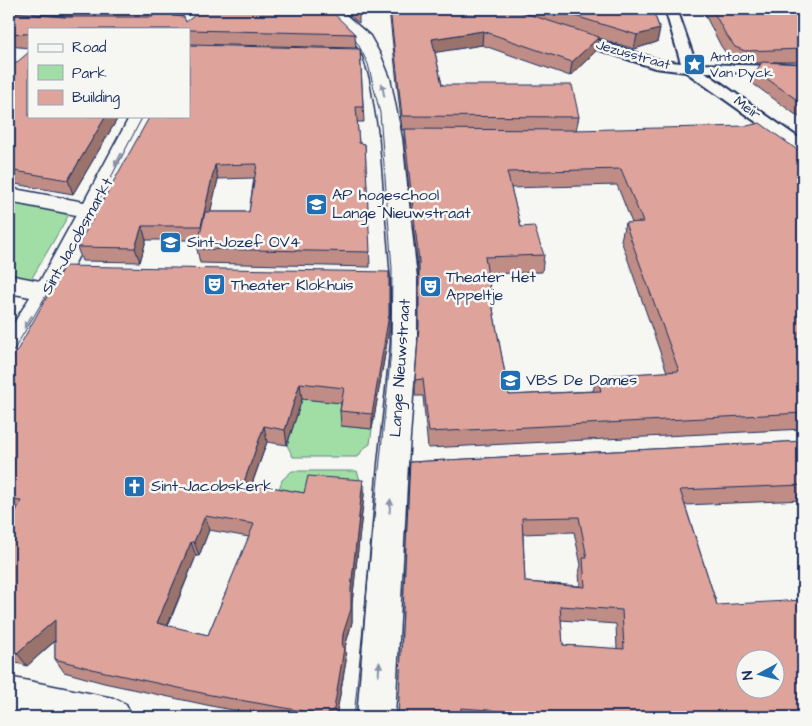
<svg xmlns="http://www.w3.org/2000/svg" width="812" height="726" viewBox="0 0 812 726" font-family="'Architects Daughter',sans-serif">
<rect width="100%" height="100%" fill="#f6f6f2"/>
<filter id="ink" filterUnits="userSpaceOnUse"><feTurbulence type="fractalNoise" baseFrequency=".02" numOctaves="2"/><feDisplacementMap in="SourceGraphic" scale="10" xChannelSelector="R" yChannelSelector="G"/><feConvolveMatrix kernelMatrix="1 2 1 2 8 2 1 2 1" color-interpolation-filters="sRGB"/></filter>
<g filter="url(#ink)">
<!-- green -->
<path fill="#a1dea5" stroke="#5e8682" d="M9,199l62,12 -42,72 -20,-5z
M302,399l43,4 -4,23 31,3 -2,15 -7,5 -5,8h-65l-6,-12z
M292,471h65l3,9 5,6 -1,9 -89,7 7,-22z"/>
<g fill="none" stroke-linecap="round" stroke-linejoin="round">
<defs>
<path id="pedestrian" d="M665,9h12l19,55 88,2 2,3 -2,3 -5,1 -74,-1 98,69v12l-6,-2 -111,-79 -31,-4 -89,-29 -2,-3 7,-4 91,29 19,2z"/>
<path id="minor" d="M187,9h18l-10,20 -6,5v-5h-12z
M320,9h19l31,27 11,20 9,22 12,60 15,140v65l-9,121 -13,253h-38l21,-253 13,-121v-65l-11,-140 -10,-60 -7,-22 -8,-13z
M130,116h20l-79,155 -52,89 -10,3v-32l21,-34 -21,-4v-18l31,6 36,-66 -67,-13v-14l75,14z
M9,677l104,21 13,6 6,13h-105l-18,-4z"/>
</defs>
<!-- pedestrian casing -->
<use href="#pedestrian" stroke="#1b2f5e" stroke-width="4"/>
<!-- minor casing -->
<use href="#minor" stroke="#1b2f5e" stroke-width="3"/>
<!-- pedestrian -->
<use href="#pedestrian" fill="#f6f6f2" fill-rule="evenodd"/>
<!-- minor -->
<use href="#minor" fill="#f6f6f2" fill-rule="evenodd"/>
<!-- tram -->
<path stroke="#1b2f5e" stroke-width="1" d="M347,30l11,14 10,20 12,49 12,156 -1,82 -37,366
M9,358l64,-108 70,-134"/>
</g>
<!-- wall -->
<path fill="#bf8d86" stroke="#1b2f5e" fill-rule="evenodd" d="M9,9h177l-4,8 4,5 169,12 1,14 -167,-4v-15h-160v19l-20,-2v-33l64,4 -64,-5z
M342,9h310l8,20 -3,13 -23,7 -35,-11 -3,13 -26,25 -88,-31 -47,7 7,33 137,32 -3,13 227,24v275l-375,19 -5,-52h-8v-16l4,-50v-52l-15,-132v-16h-2l-13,-121 -30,3v11zM617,185l15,38h-7l-4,17 46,132 -70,4 -4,15 -84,4 -15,-80 -6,-41 54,-2 2,-17 -23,-28 -10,-39z
M702,9h101v53h-30l30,2v56l-51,-37 4,-12 6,-8h-21l-10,-3 -10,-14z
M360,49l4,73h-7l2,21 6,1 5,123 -170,-4 -3,-14 2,-9h-53l-6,22 -58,-1 -5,-14zM254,178l-5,34h-39l8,-33z
M9,69l20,47h90l-46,78 -64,-11z
M389,331l-17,98 -31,-3 -1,-15 1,-8 -39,-4 -15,46 -20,-3 -15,42 52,9 60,2 -12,108v19l-7,25 1,14 -10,56h-63l-57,-10 -112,-24 -40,-11 -9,-13v-18l-28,25 -14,-4 -4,2v-139l5,-11h-5v-149zM209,530l40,7 -41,98 -40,-9 28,-70h3z
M803,441v59l-118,5 32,100 86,112h-405l12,-255zM574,532l7,33 -2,8 1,13 -55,-4 -2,-48zM561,620l55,4 1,25 -54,-4z"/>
<!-- shaded-wall -->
<path fill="#9b736d" stroke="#1b2f5e" d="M176,9h10l-10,20 -4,-13z
M660,29l-3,13 -23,7 3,-14z
M483,31l-1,14 -50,8v-14z
M599,37l-3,14 -26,25 2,-14z
M106,116h13l-46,78 -5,-14z
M215,165l3,14 -14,61 -3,-14z
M142,226l4,14 -6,22 -5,-14z
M389,272v59l-17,98v-15z
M300,383l2,16 -15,46 -2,-15z
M264,426l3,16 -20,55 -3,-15z
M363,480l1,15 -12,108v19l-7,25 1,14 -10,56h-11v-2l17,-68 1,-13 8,-45z
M205,516l4,14 -10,26 -5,-14z
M191,542l5,14 -33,80 -6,-13z
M55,620l8,13 -36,33 -10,-13z
M9,657l4,5 -4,2z"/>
<!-- building -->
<path fill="#dea49c" stroke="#1b2f5e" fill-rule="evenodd" d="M129,9h47l-4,7 12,1 2,5 8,-6 4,-7h131l26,25 -166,-4v-1h-160v5l-20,-1v-20l56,4h88l-3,-7z
M390,9h122l87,28 -27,25 -89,-31 -51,8 10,46h130l7,32 -177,-1z
M552,9h100l8,20 -23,6z
M712,9h91v40l-58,2 -10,-4 -10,-14z
M189,45l171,4 3,58h-7l3,36 6,1 5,108 -173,-3 8,-37h44l8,-48 -42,1 -14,61h-59l-7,22 -58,-1 73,-131h39z
M29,52v64h77l-38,64 -59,-10v-101z
M762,62l41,2v40l-47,-33z
M760,123l43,31v259l-374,19 -6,-53 -8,1 4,-54v-65l-15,-132 169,1 174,-4zM621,169l22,53 -18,1 54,148 -82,5 4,15 -92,4 -15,-80 -9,-58 59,-2 -10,-29 -13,1 -14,-55z
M64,266l325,6v43l-17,99 -32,-3 4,-23 -44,-5 -15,47 -21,-4 -20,56 60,11 4,-17 55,4 -12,109v20l-8,25 -1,13 2,1 -10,61 -9,6 -114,-20 -115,-25 -41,-11v-39l-38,33 -8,-2v-126l12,-24 -12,-1v-135zM205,516l49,8 -46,111 -51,-12 34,-81h3z
M803,441v44l-123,5 37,115 86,-5v117h-249v-2l-93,-7 -1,9h-62l12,-255zM579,517l8,41h-4l2,29 -60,-5 -3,-64zM560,606l62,4 2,39 -61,-4zM744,658h30v30h-30z
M9,711l27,6h-27z"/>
<!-- one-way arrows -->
<defs><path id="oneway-solid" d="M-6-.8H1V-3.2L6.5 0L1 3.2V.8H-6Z" transform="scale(1.25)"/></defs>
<g fill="#8892a8">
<use href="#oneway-solid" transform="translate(383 90) rotate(-102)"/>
<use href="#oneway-solid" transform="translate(118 160) rotate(117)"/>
<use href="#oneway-solid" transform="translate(28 322) rotate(121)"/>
<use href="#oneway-solid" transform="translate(390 506) rotate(-86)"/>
<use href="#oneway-solid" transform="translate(379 669) rotate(-86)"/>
</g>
</g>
<!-- icons -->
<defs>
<symbol id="sight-square" viewBox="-11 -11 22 22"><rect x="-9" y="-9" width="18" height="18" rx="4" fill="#1f6fb2" stroke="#f6f6f2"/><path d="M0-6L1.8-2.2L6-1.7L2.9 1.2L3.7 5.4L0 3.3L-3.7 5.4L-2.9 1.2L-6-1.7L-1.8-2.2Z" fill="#fff"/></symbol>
<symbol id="university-square" viewBox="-11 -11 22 22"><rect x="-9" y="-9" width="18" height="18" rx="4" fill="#1f6fb2" stroke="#f6f6f2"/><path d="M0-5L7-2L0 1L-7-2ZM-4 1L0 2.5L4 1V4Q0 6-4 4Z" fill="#fff"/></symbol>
<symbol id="school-square" viewBox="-11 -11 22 22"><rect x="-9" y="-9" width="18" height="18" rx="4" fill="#1f6fb2" stroke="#f6f6f2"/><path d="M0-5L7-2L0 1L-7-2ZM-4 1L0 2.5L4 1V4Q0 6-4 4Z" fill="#fff"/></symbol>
<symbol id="theatre-square" viewBox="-11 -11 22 22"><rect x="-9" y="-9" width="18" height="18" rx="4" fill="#1f6fb2" stroke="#f6f6f2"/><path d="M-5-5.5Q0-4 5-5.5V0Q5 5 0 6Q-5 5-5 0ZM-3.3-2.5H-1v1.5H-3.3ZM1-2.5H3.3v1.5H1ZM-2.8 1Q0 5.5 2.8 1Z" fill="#fff"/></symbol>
<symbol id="church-square" viewBox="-11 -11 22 22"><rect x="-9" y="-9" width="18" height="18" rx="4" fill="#1f6fb2" stroke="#f6f6f2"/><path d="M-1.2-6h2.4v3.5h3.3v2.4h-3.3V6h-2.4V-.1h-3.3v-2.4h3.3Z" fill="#fff"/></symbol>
</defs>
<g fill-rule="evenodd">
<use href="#sight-square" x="682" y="52" width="25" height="25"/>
<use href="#university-square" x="304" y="192" width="25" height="25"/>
<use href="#school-square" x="158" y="230" width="25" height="25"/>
<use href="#theatre-square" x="202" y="272" width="25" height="25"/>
<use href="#theatre-square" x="418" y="274" width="25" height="25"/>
<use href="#school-square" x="498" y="368" width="25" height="25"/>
<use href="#church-square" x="122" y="474" width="25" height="25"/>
</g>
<g text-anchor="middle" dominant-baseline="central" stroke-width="5" stroke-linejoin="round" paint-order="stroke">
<!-- far-street labels -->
<g font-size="14" fill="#1b2f5e" stroke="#f6f6f2">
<text transform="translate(633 55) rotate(16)">Jezusstraat</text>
<text transform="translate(747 108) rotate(36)">Meir</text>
</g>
<!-- far-poi labels -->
<g font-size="14" fill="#1b2f5e" stroke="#f6f6f2" text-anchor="start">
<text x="710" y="57">Antoon<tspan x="710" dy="16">Van Dyck</tspan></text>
</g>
<!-- poi labels -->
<g font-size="16" fill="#1b2f5e" stroke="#f6f6f2" text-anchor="start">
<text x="332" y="195">AP hogeschool<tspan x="332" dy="18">Lange Nieuwstraat</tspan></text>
<text x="187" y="242">Sint-Jozef OV4</text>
<text x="446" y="277">Theater Het<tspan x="446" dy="18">Appeltje</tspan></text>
<text x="231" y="285">Theater Klokhuis</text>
<text x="526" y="380">VBS De Dames</text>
<text x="151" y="486">Sint-Jacobskerk</text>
</g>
<!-- street labels -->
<g font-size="16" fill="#1b2f5e" stroke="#f6f6f2">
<text transform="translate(77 236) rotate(-61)">Sint-Jacobsmarkt</text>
<text transform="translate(400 368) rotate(-86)">Lange Nieuwstraat</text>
</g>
</g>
<!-- margin -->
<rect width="812" height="726" fill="none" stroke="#f6f6f2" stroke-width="30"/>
<rect x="15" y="15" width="782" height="696" fill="none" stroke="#1b2f5e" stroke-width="2" filter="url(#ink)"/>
<!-- legend -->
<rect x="28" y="28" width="162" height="90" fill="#f6f6f2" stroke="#9ea6b7"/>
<rect x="38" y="44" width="25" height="8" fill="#f6f6f2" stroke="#9ea6b7"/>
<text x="72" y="52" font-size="15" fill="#1b2f5e">Road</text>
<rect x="38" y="65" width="25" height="15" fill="#a1dea5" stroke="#9ea6b7"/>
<text x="72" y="78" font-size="15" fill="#1b2f5e">Park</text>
<rect x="38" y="90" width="25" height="15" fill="#dea49c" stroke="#9ea6b7"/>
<text x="72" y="102" font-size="15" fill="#1b2f5e">Building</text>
<!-- north arrow -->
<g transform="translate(760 674) rotate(263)"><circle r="24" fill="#f6f6f2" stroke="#9ea6b7"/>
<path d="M0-4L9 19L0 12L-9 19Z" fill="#1f6fb2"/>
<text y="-8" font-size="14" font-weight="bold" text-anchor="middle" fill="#1b2f5e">N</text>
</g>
</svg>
